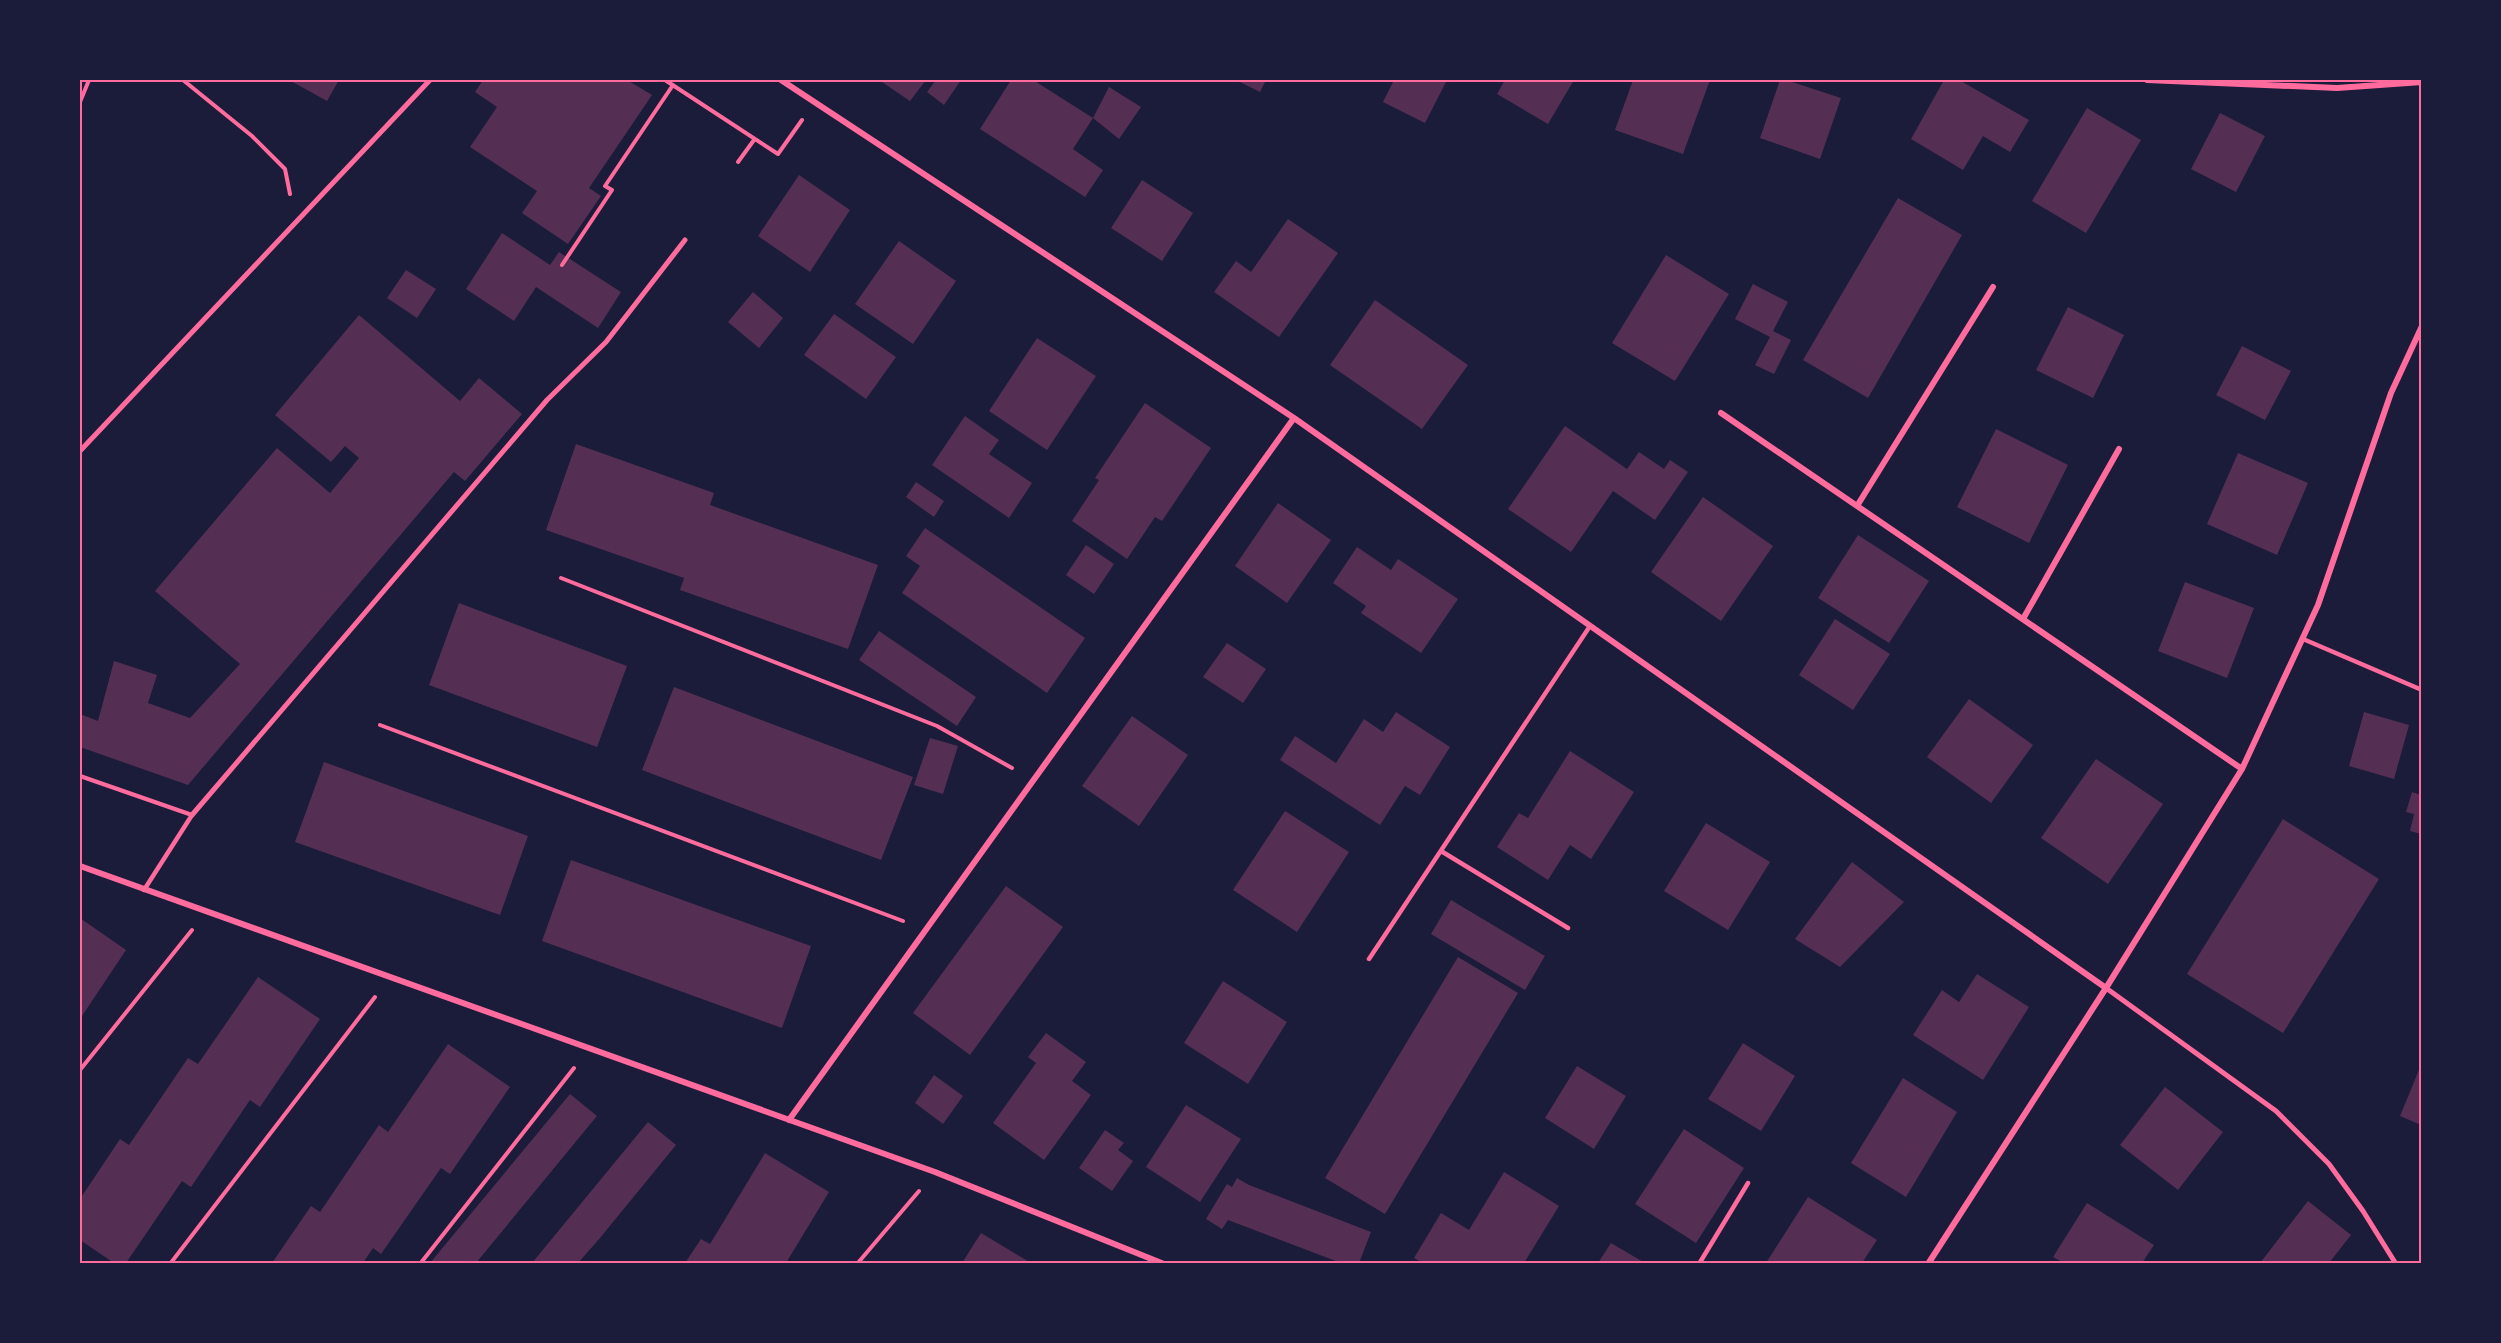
<svg xmlns="http://www.w3.org/2000/svg" width="2501" height="1343" viewBox="0 0 2501 1343" font-family="Commissioner,sans-serif">
<rect width="100%" height="100%" fill="#1b1b3a"/>
<!-- building -->
<path fill="#542f53" d="M289,80h50l-12,21z
M483,80h144l25,15 -63,93 12,8 -33,48 -46,-31 15,-22 -67,-44 27,-40 -22,-15z
M879,80h47l-16,21z
M936,80h25l-17,25 -17,-13z
M1011,80h22l60,38 -20,31 30,21 -18,27 -105,-68z
M1236,80h30l-6,12z
M1394,80h53l-22,43 -42,-21z
M1505,80h69l-26,44 -51,-30z
M1633,80h77l-27,74 -68,-24z
M1780,80h6l55,18 -21,61 -60,-21z
M1944,80h15l70,40 -19,32 -27,-16 -20,34 -52,-31z
M1109,87l32,20 -22,32 -26,-21z
M2087,108l54,32 -55,93 -54,-32z
M2220,113l45,23 -29,56 -45,-23z
M799,175l51,35 -40,62 -52,-36z
M1142,180l51,33 -31,48 -51,-33z
M1898,198l64,37 -94,163 -65,-38z
M1288,219l50,34 -59,84 -65,-45 22,-31 15,11z
M502,233l48,32 9,-13 62,40 -23,36 -62,-41 -22,34 -48,-32z
M899,241l57,40 -43,63 -58,-40z
M1666,255l63,39 -54,87 -63,-38z
M406,270l30,19 -19,29 -30,-20z
M1753,284l35,18 -15,29 18,9 -17,34 -19,-9 15,-28 -35,-18z
M753,292l30,26 -24,30 -31,-26z
M1375,300l93,65 -46,64 -92,-64z
M2068,307l56,28 -31,63 -57,-28z
M834,314l62,43 -30,42 -62,-44z
M359,315l101,86 19,-23 43,36 -57,67 -11,-9 -266,313 -108,-38v-33l18,7 16,-60 43,14 -9,28 42,15 50,-54 -85,-73 122,-143 53,45 29,-35 -14,-12 -14,16 -56,-47z
M1037,338l59,38 -49,74 -58,-39z
M2242,346l49,25 -26,49 -49,-25z
M1145,403l66,45 -49,73 -7,-4 -28,42 -55,-38 27,-41 -4,-2z
M965,416l34,24 -10,14 43,29 -23,35 -77,-53z
M1565,426l62,43 12,-17 25,17 6,-9 18,12 -33,48 -42,-29 -42,61 -63,-43z
M1996,429l72,36 -39,78 -72,-36z
M576,444l138,49 -4,12 168,60 -30,84 -168,-59 4,-12 -138,-48z
M2238,453l70,30 -31,72 -70,-31z
M916,482l28,19 -10,16 -28,-20z
M1703,497l70,49 -52,75 -70,-49z
M1278,503l53,37 -44,63 -52,-37z
M925,528l160,110 -38,55 -145,-100 18,-27 -14,-10z
M1858,535l71,46 -40,62 -71,-45z
M1086,545l28,19 -20,30 -28,-19z
M1357,547l34,23 7,-11 60,40 -37,54 -60,-40 5,-7 -33,-23z
M2185,582l69,26 -27,70 -69,-27z
M459,603l168,63 -30,81 -168,-62z
M1835,619l55,35 -37,56 -54,-35z
M879,631l97,66 -19,29 -98,-66z
M1227,643l39,26 -23,34 -40,-26z
M674,687l239,90 -32,83 -239,-90z
M1969,699l64,46 -42,58 -64,-46z
M1396,712l54,35 -30,48 -15,-9 -25,39 -100,-65 15,-24 41,27 28,-44 19,13z
M2364,712l45,13 -15,54 -45,-13z
M1132,716l56,39 -49,71 -57,-40z
M930,738l28,8 -15,48 -29,-9z
M1570,751l64,41 -43,67 -21,-14 -22,35 -51,-33 22,-34 9,5z
M2096,759l67,45 -55,80 -67,-46z
M324,762l204,74 -28,79 -205,-73z
M2412,792l9,3v39l-11,-3 4,-17 -8,-2z
M1285,811l64,41 -52,80 -64,-42z
M2283,819l96,60 -96,154 -96,-59z
M1706,823l64,39 -42,68 -64,-39z
M571,860l240,86 -29,82 -240,-87z
M1852,862l52,40 -64,65 -45,-28z
M1006,886l57,41 -93,128 -57,-42z
M1451,900l94,56 -20,34 -94,-56z
M80,918l46,32 -46,69z
M1458,957l60,36 -133,221 -60,-36z
M1977,974l52,33 -46,73 -70,-45 29,-45 17,12z
M258,977l62,42 -60,88 -10,-7 -59,87 -9,-6 -56,82h-12l-34,-23v-41l40,-60 9,6 59,-87 10,6z
M1223,981l64,41 -39,62 -64,-41z
M1046,1033l40,29 -14,19 19,14 -47,65 -51,-37 43,-60 -8,-6z
M1743,1043l52,33 -34,55 -53,-32z
M448,1044l62,43 -60,87 -9,-6 -60,86 -8,-6 -10,15h-91l39,-57 9,6 59,-87 9,7z
M2421,1065v60l-21,-9z
M1577,1066l49,30 -32,53 -49,-31z
M934,1075l29,21 -20,28 -28,-21z
M1903,1078l54,34 -51,85 -55,-34z
M2165,1087l58,45 -45,58 -58,-45z
M570,1094l27,22 -121,147h-46z
M1186,1105l55,34 -41,63 -54,-35z
M648,1122l28,23 -76,93 -22,25h-46z
M1684,1129l60,39 -48,75 -61,-39z
M1105,1130l19,13 -6,7 15,11 -21,30 -33,-23z
M765,1153l64,39 -43,71h-101l16,-24 9,5z
M1504,1172l55,34 -35,57h-101l-9,-5 27,-45 28,17z
M1237,1178l12,7 122,47 -12,31h-18l-113,-43 -6,9 -16,-10 21,-35 5,3z
M1808,1197l69,43 -15,23h-96z
M2308,1201l43,34 -22,28h-69z
M2087,1203l67,42 -12,18h-78l-11,-6z
M981,1233l50,30h-69z
M1611,1243l34,20h-47z"/>
<g fill="none" stroke-linecap="round" stroke-linejoin="round">
<!-- path -->
<path stroke="#ff6b9d" stroke-width="4" d="M183,80l69,56 33,33 5,25
M665,80l113,74 24,-34
M80,102l9,-22
M738,162l16,-22
M562,265l50,-75 -7,-4 68,-101
M561,578l376,148 75,42
M380,725l523,196
M80,1070l112,-140
M170,1264l205,-267
M420,1264l154,-196
M857,1264l62,-73"/>
<!-- service -->
<path stroke="#ff6b9d" stroke-width="4.5" d="M2303,639l119,51
M80,776l112,39 -48,75
M1441,851l127,77
M1369,959l221,-333
M1699,1264l49,-81"/>
<!-- pedestrian -->
<path stroke="#ff6b9d" stroke-width="5" d="M80,451l350,-371
M192,815l355,-415 59,-58 79,-102
M2106,988l170,123 53,53 34,47 33,53"/>
<!-- minor -->
<path stroke="#ff6b9d" stroke-width="6" d="M781,80l513,338 812,570
M2147,80l190,8 85,-6
M1721,413l521,356
M1857,506l136,-219
M2023,619l96,-170
M80,866l855,306 229,92
M789,1120l505,-702
M1928,1264l178,-276 136,-219 76,-164 73,-212 31,-67"/>
</g>
<!-- border -->
<rect width="2501" height="1343" fill="none" stroke="#1b1b3a" stroke-width="162"/>
<rect x="81" y="81" width="2339" height="1181" fill="none" stroke="#ff6b9d" stroke-width="2"/>
</svg>
